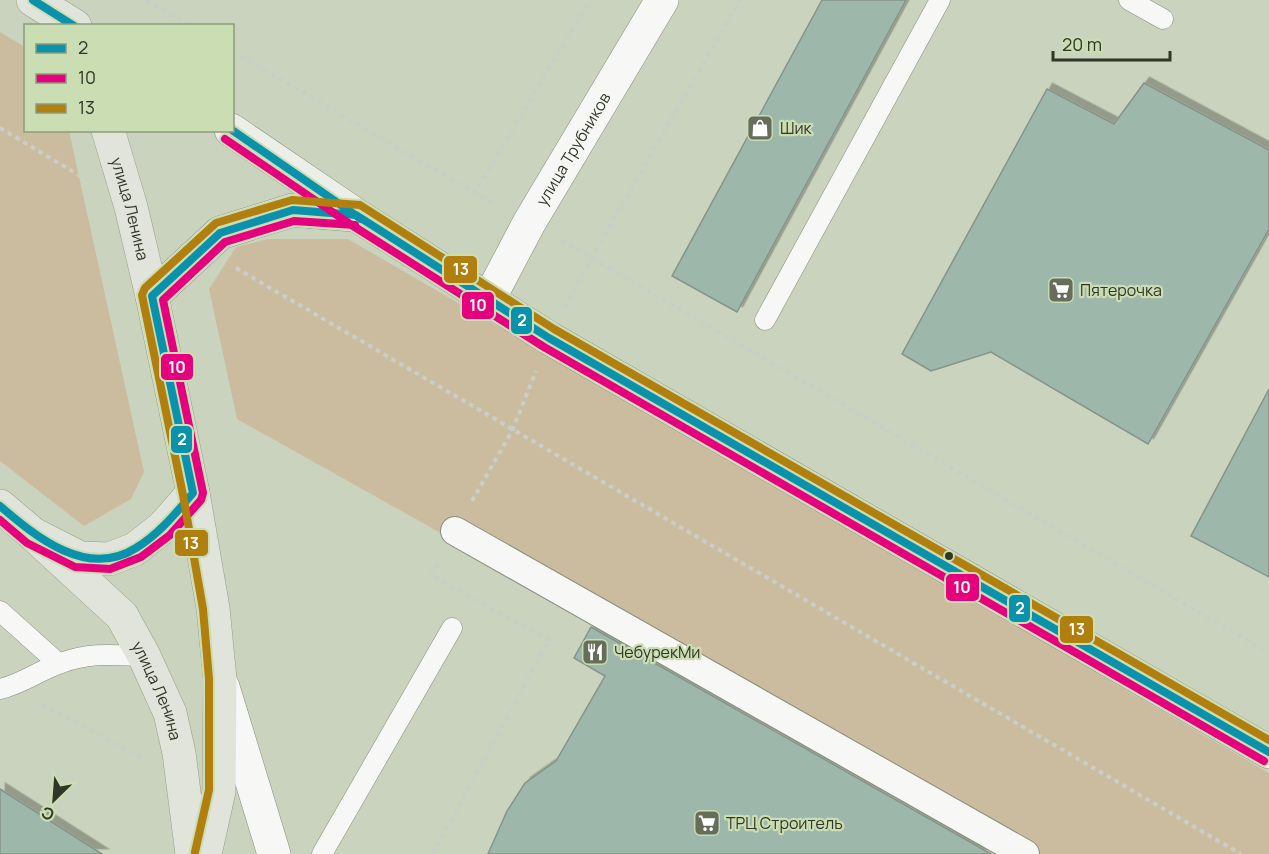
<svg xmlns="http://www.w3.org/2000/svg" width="1269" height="854" viewBox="0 0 1269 854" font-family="Manrope,sans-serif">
<defs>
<filter id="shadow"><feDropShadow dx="5.5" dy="-5.5" stdDeviation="0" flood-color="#0004"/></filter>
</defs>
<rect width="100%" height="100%" fill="#cad3bd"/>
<!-- green -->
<path fill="#ccbc9f" d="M0,32l25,15 1,83 43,1 75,341 -13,27 -47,27 -84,-65z
M268,239h80l921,534v81h-275l-564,-327 -193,-108 -28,-130 27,-42z"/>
<!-- building -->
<path fill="#9db7ab" stroke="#859489" stroke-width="1.5" filter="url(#shadow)" d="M822,0h84l-169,312 -65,-36z
M1144,83l125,67v79l-121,215 -157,-92 -60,19 -29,-17 145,-265 67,35z
M1269,389v188l-78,-41z
M591,627l395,224 5,3h-503l19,-43 18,-28 31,-22 49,-85 -31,-18z
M0,789l102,65h-102z"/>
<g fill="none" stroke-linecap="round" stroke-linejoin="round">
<defs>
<path id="service" d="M1129,0l34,19
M765,320l175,-320
M0,611l59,53
M0,689c22,-5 40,-19 61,-26 30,-11 52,-8 83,-7
M322,854l130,-226"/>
<path id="pedestrian" d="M455,531l570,323"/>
<path id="minor" d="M223,687l51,167"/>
<g id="tertiary">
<path id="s1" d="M489,299l40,-76 133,-223"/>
</g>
<path id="secondary" d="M231,130l125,85 193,123 720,414
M152,296l68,-63 73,-23 61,5"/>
<g id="primary">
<path d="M33,0l42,26"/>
<path id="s2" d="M108,130l23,77 21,89 41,197 20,115 7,71 -1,112 -14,63"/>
<path d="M0,506l33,28 47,24 29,1 26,-10 28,-22 30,-34"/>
<path id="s3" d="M33,534l89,82 22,40 26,57 9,40 13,101"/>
</g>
</defs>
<!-- service casing -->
<use href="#service" stroke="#878e7d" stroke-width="21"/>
<!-- pedestrian casing -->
<use href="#pedestrian" stroke="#878e7d" stroke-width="30"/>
<!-- minor casing -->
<use href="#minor" stroke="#878e7d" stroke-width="34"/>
<!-- tertiary casing -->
<use href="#tertiary" stroke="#878e7d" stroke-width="34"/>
<!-- secondary casing -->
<use href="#secondary" stroke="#878e7d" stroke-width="34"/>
<!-- primary casing -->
<use href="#primary" stroke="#969f88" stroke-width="34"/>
<!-- path -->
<path stroke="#cbcec7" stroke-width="4" stroke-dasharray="4.5 4.5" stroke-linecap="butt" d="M146,0l43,26
M232,51l264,154
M0,128l82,49
M474,194l116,-194
M561,240l708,413
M236,268l1005,586
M565,307l27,-50 148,-257
M472,501l40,-70 24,-60
M42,704l99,54
M433,854l116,-214 -118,-65 9,-14"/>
<!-- service -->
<use href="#service" stroke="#f7f8f5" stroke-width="20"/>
<!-- pedestrian -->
<use href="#pedestrian" stroke="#f7f8f5" stroke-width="28"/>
<!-- minor -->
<use href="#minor" stroke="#f7f8f5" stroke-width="33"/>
<!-- tertiary -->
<use href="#tertiary" stroke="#f7f8f5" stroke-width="33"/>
<!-- secondary -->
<use href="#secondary" stroke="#eceee8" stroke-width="33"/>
<!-- primary -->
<use href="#primary" stroke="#e0e4da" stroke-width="33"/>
<defs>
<path id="bus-1" d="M33,0l41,26
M232,130l129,89
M0,506c36,31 87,73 136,42 23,-14 40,-35 57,-55l-41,-197 68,-63 73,-23 63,5 193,123 720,414"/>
<path id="bus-2" d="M225,139l125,85 194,123 720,414
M0,520l27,23 48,24 35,2 31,-12 29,-22 31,-35 2,-7 -40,-193 62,-58 69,-21 61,4"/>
<path id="bus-3" d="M195,852l14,-62v-111l-6,-70 -20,-114 -41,-200 3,-7 71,-65 76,-23 68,5 194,124 715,411"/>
</defs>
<!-- bus-1 casing -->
<use href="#bus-1" stroke="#cbddb3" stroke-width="12"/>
<!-- bus-2 casing -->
<use href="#bus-2" stroke="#cbddb3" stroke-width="12"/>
<!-- bus-3 casing -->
<use href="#bus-3" stroke="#cbddb3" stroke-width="12"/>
<!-- bus-1 -->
<use href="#bus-1" stroke="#0a92ac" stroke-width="8"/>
<!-- bus-2 -->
<use href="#bus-2" stroke="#e5007d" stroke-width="8"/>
<!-- bus-3 -->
<use href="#bus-3" stroke="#b17f0d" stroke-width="8"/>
</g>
<!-- icons -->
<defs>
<symbol id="shop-square" viewBox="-11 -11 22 22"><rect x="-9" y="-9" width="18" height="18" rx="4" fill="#666e5b" stroke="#cbddb3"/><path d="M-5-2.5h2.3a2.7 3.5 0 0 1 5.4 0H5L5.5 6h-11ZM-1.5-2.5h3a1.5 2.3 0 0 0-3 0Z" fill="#fff"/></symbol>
<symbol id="supermarket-square" viewBox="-11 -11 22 22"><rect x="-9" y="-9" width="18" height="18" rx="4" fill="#666e5b" stroke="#cbddb3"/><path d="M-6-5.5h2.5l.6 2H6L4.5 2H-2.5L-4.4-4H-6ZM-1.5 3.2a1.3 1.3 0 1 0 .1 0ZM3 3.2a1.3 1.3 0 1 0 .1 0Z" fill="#fff"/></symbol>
<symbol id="restaurant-square" viewBox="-11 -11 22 22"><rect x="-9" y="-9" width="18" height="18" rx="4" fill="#666e5b" stroke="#cbddb3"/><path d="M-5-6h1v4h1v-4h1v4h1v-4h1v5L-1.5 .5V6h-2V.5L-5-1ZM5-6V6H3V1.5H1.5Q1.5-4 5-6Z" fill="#fff"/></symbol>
</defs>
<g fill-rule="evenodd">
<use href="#shop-square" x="745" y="113" width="30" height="30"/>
<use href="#supermarket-square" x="1046" y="275" width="30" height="30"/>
<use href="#restaurant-square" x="580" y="637" width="30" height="30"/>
<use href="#supermarket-square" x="692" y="808" width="30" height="30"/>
</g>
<!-- markers -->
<circle fill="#303726" stroke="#cbddb3" stroke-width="2" cx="949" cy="556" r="5"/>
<g text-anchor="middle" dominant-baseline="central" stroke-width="4.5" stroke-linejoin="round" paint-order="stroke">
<!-- poi labels -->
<g font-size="16" fill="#303726" stroke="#cbddb3" text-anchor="start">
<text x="780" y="128">Шик</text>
<text x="1080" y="290">Пятерочка</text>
<text x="614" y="652">ЧебурекМи</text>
<text x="726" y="823">ТРЦ Строитель</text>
</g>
<!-- street labels -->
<g font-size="16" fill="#303726" stroke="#cbddb3">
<text stroke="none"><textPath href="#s1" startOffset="172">улица Трубников</textPath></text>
<text stroke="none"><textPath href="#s2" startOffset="82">улица Ленина</textPath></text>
<text stroke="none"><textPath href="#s3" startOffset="204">улица Ленина</textPath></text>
</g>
</g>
<g stroke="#cbddb3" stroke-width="2">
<rect x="443" y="255" width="35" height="29" rx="6" fill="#b17f0d"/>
<rect x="461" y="291" width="34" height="29" rx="6" fill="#e5007d"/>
<rect x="510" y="306" width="23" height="29" rx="6" fill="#0a92ac"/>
<rect x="160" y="353" width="34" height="28" rx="6" fill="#e5007d"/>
<rect x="170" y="425" width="23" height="29" rx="6" fill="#0a92ac"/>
<rect x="174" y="529" width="35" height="28" rx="6" fill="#b17f0d"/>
<rect x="945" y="573" width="35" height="29" rx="6" fill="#e5007d"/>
<rect x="1008" y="594" width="23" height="29" rx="6" fill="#0a92ac"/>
<rect x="1059" y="615" width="35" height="29" rx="6" fill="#b17f0d"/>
</g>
<g font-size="16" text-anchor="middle" font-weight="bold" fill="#fff">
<text x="461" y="275">13</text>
<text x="478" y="311">10</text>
<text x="522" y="326">2</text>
<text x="177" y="373">10</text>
<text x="182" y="445">2</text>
<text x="191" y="549">13</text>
<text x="962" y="593">10</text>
<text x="1020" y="614">2</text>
<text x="1077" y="635">13</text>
</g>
<!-- legend -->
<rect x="24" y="24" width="210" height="108" fill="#cbddb3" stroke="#8d9b7b" stroke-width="1.5"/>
<rect x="36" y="44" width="30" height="9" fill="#0a92ac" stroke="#8d9b7b" stroke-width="1.5"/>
<text x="78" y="54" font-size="18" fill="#303726">2</text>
<rect x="36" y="74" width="30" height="9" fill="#e5007d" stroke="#8d9b7b" stroke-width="1.5"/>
<text x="78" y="84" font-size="18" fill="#303726">10</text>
<rect x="36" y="104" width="30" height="9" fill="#b17f0d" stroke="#8d9b7b" stroke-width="1.5"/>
<text x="78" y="114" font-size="18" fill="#303726">13</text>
<!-- north arrow -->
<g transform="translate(54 800) rotate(205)" stroke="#cbddb3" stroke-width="4.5" paint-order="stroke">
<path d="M0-4.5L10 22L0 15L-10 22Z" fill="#303726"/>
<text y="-9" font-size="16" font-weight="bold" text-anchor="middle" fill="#303726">С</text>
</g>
<!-- scale -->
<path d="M1053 51v9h117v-9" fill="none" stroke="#303726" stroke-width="3"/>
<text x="1062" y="51" font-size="18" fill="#303726" stroke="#cbddb3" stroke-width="4.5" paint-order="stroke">20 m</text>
</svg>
